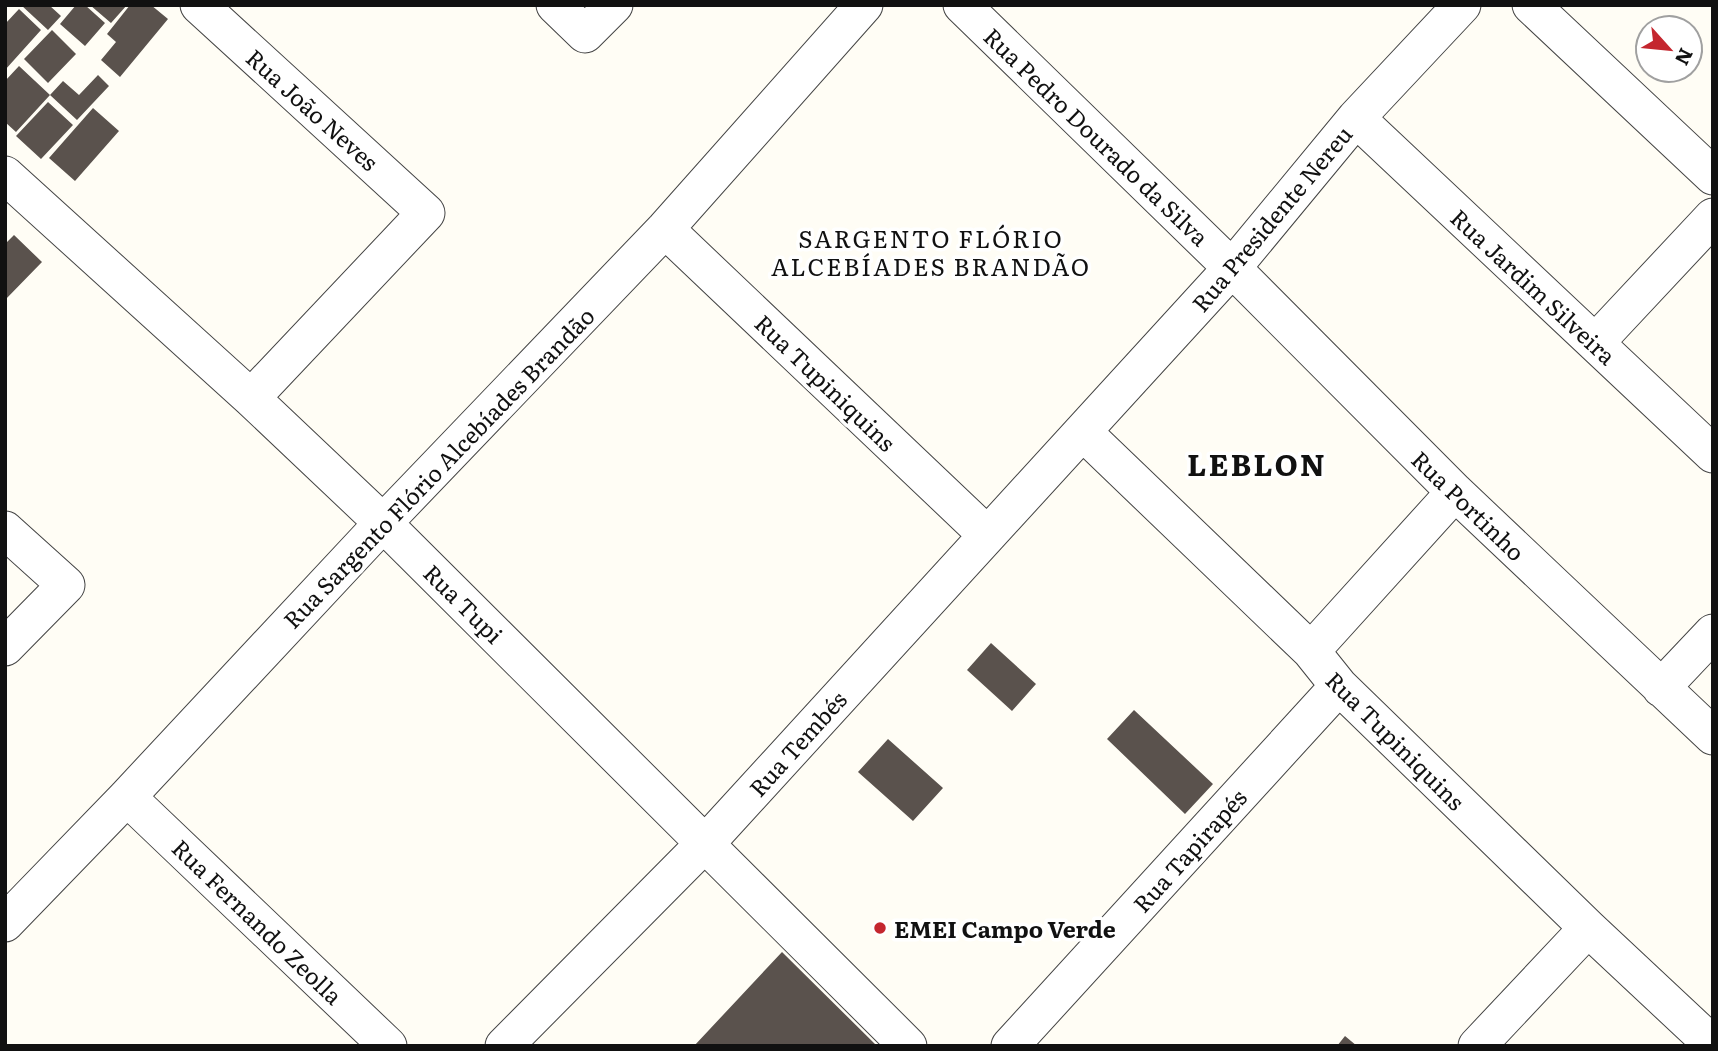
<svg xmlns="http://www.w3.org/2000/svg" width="1718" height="1051" viewBox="0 0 1718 1051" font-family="Literata,serif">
<rect width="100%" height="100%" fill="#fffdf5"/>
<!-- building -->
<path fill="#5a524d" d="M21,5h28l12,11 -13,14z
M76,5h9l20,18 -20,23 -25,-22z
M90,5h37l-16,18z
M130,5h21l17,14 -48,58 -19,-17 15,-18 -9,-8z
M19,9l22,21 -36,40v-46z
M52,30l24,24 -28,29 -24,-24z
M19,66l31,29 -34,37 -11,-10v-41z
M98,75l11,11 -32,34 -27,-25 13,-14 16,14z
M48,102l25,23 -32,34 -25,-23z
M93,108l26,23 -44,50 -26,-23z
M14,235l28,27 -37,38v-56z
M991,643l45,41 -24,27 -45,-41z
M1134,710l79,74 -28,30 -78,-75z
M888,739l55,49 -30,33 -55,-49z
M782,952l95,94h-183z
M1345,1036l12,10h-20z"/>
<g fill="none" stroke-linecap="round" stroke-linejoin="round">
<defs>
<path id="minor" d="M199,5l227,208 -175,185
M555,5l30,29 29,-29
M962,5l270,263 223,224 258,244
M1531,5l182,171
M1356,118l357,336
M5,175l246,223 132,125 525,523
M665,229l321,305
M1595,343l118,-126
M1083,432l228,219 28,35 249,242 125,117
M5,530l61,55 -61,62
M1311,651l144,-159
M1661,688l52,-55
M127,797l261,249
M5,923l122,-126 256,-274 282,-294 199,-224
M504,1046l213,-215 515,-563 124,-150 106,-113
M1010,1046l329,-360
M1477,1046l111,-118"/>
</defs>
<!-- minor casing -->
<use href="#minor" stroke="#444" stroke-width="39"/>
<!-- minor -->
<use href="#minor" stroke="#fff" stroke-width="37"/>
</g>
<!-- markers -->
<circle fill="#c4262e" stroke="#fff" stroke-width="2.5" cx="880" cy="928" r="7"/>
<g text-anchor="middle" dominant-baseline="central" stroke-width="7" stroke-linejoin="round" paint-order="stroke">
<!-- street labels -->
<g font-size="23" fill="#111" stroke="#fff">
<text transform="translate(313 109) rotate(42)">Rua João Neves</text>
<text transform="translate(1097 136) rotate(44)">Rua Pedro Dourado da Silva</text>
<text transform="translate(1271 218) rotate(-50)">Rua Presidente Nereu</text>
<text transform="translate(1534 286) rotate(43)">Rua Jardim Silveira</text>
<text transform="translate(826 382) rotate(44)">Rua Tupiniquins</text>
<text transform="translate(438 467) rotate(-46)">Rua Sargento Flório Alcebíades Brandão</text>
<text transform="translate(1469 505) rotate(44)">Rua Portinho</text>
<text transform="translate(464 603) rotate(45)">Rua Tupi</text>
<text transform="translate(1396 740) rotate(45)">Rua Tupiniquins</text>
<text transform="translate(797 743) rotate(-48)">Rua Tembés</text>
<text transform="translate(1189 850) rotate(-48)">Rua Tapirapés</text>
<text transform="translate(258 921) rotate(44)">Rua Fernando Zeolla</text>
</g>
<!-- poi labels -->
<g font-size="23" font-weight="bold" fill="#111" stroke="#fff" text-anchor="start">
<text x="894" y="928">EMEI Campo Verde</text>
</g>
<!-- neighbourhood labels -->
<g font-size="24" letter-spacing="2" fill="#111" stroke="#fff">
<text x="931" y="237">SARGENTO FLÓRIO<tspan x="931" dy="28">ALCEBÍADES BRANDÃO</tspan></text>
</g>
<!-- district labels -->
<g font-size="30" font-weight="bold" letter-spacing="2" fill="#111" stroke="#fff">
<text x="1257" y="463">LEBLON</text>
</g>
</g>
<!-- border -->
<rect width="1718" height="1051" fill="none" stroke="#111111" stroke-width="14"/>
<!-- north arrow -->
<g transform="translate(1669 49) rotate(117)"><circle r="33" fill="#ffffff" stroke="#a0a0a0" stroke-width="2"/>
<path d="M0-5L12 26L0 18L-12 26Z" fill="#c4262e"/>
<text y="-10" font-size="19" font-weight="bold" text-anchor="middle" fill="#111111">N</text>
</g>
</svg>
